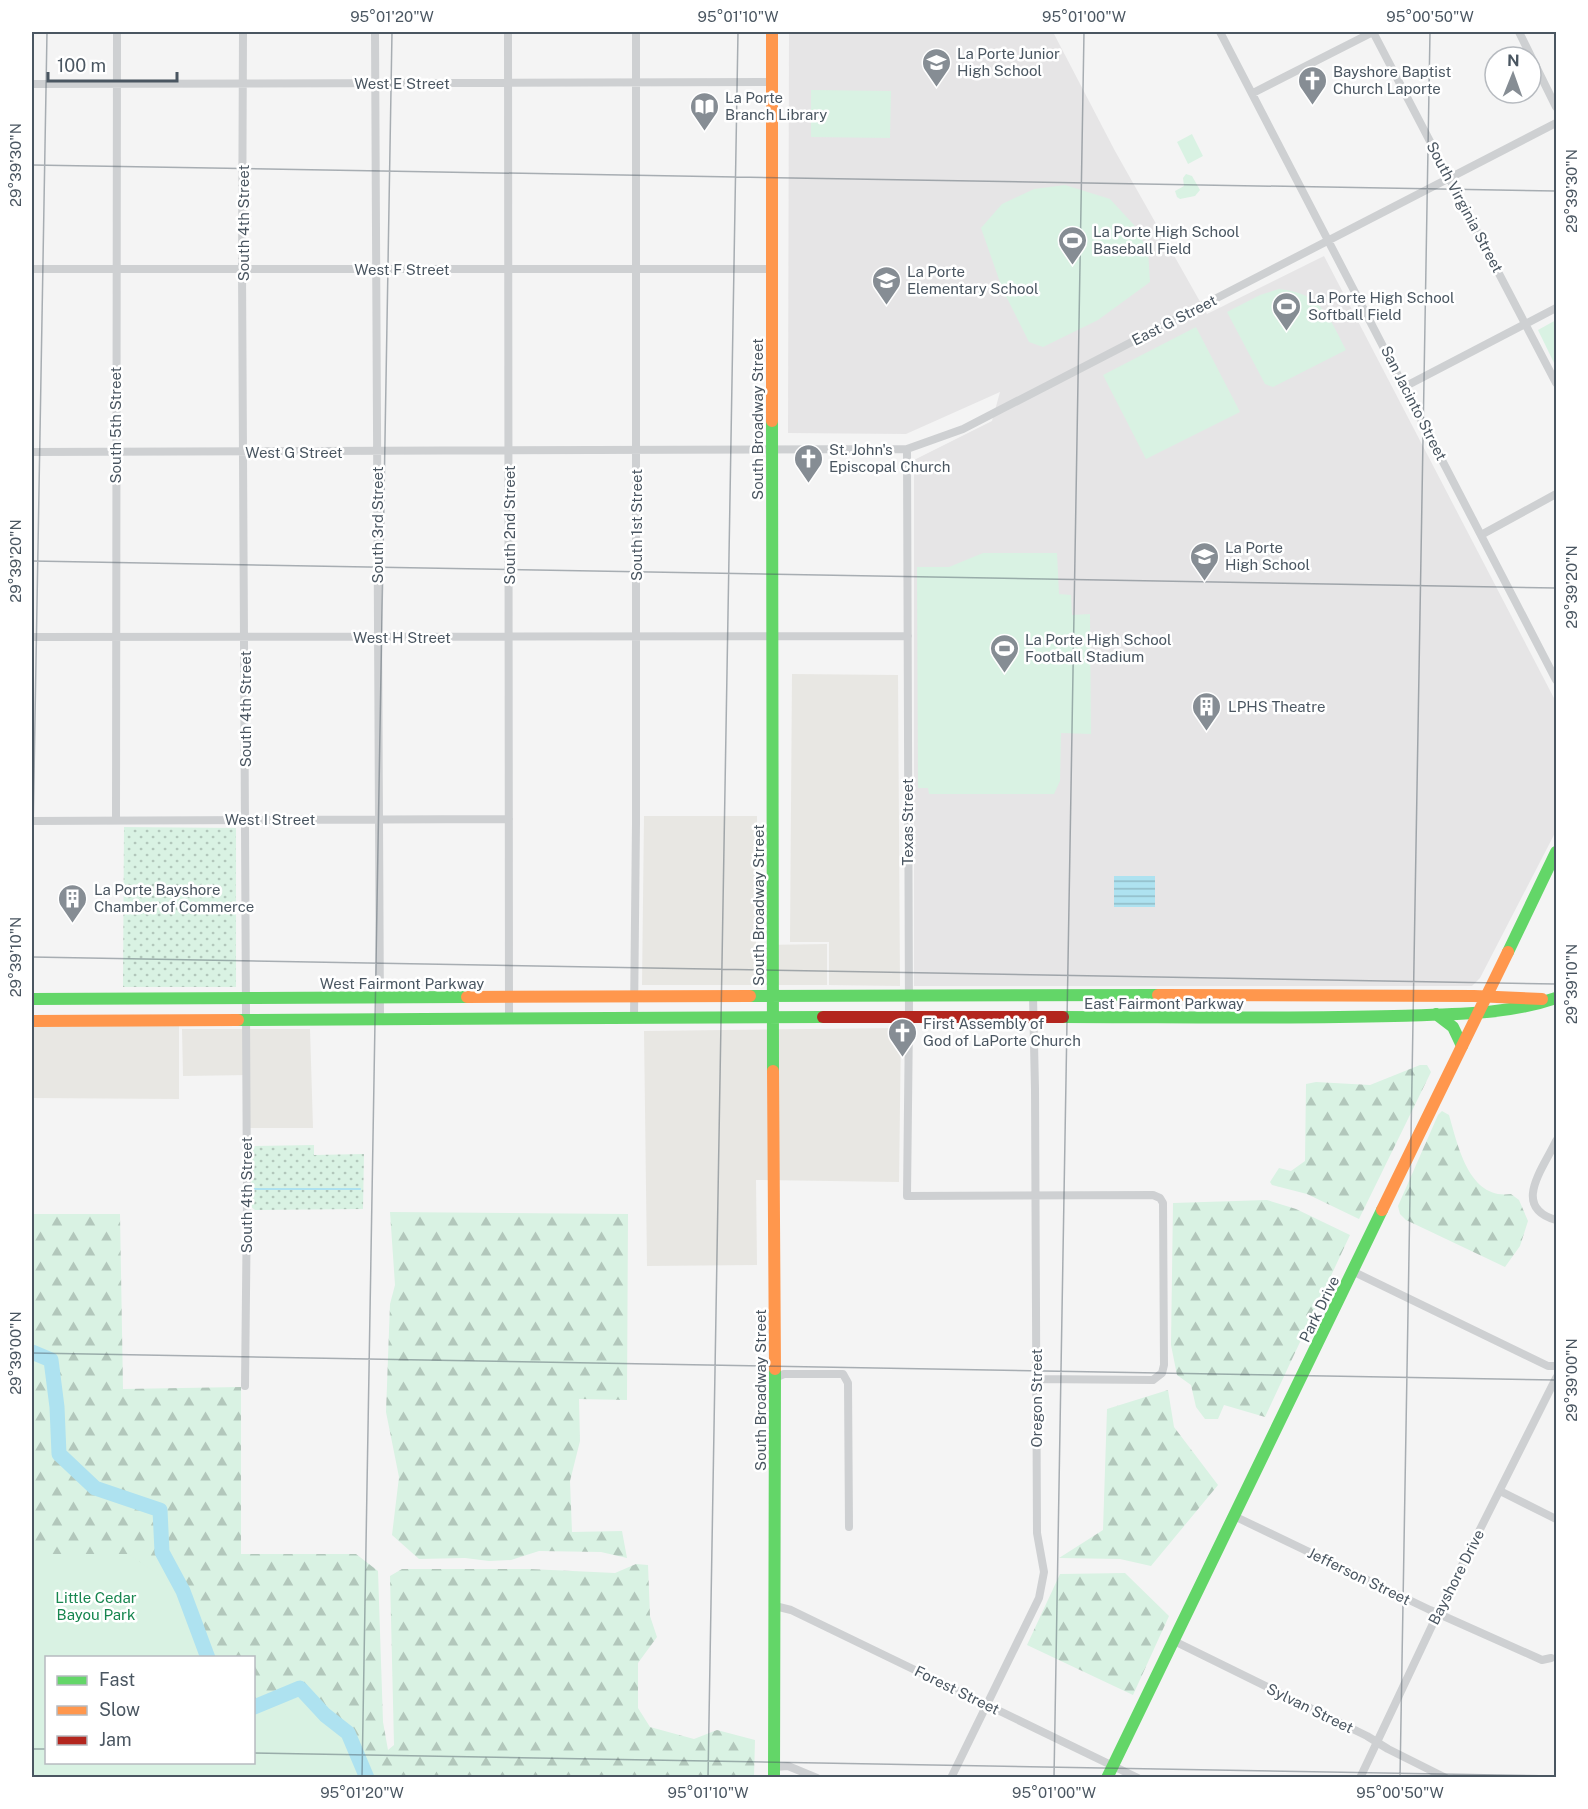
<svg xmlns="http://www.w3.org/2000/svg" width="1588" height="1809" viewBox="0 0 1588 1809" font-family="'Public Sans',sans-serif">
<defs>
<pattern id="grass-dots" width="8" height="8" patternUnits="userSpaceOnUse" patternTransform="scale(1.5)"><rect width="8" height="8" fill="#d9f2e3"/><path d="M2 2h.1M6 6h.1" fill="none" stroke="#b2c7bb" stroke-width="1.8" stroke-linecap="round"/></pattern>
<pattern id="forest-firs" width="22" height="20" patternUnits="userSpaceOnUse" patternTransform="scale(1.5)"><rect width="22" height="20" fill="#d9f2e3"/><path d="M5 1l3.5 6h-7zM16 11l3.5 6h-7z" fill="#b2c7bb"/></pattern>
<pattern id="water-rules" width="6" height="5" patternUnits="userSpaceOnUse" patternTransform="scale(1.5)"><rect width="6" height="5" fill="#aee2f0"/><path d="M0 2.5h6" fill="none" stroke="#90bac6"/></pattern>
</defs>
<rect width="100%" height="100%" fill="#f4f4f4"/>
<!-- commercial -->
<path fill="#e8e7e3" d="M792,674l106,1 2,311 -71,-1v-43h-39z
M644,816h113l-1,129 71,-1v41h-185z
M32,1025h147v74l-147,-1z
M901,1028l-2,154 -143,-2 1,85 -110,1 -3,-235z
M182,1029h128l3,99h-64l1,-53 -67,1z"/>
<!-- education -->
<path fill="#e6e5e6" d="M789,32h264l62,119 92,163 117,-58 232,446v129l-76,147 -8,8h-558v-526l78,-39 8,-29 -94,42 -118,-1z"/>
<!-- grass -->
<path fill="url(#grass-dots)" d="M124,827l112,1v159h-113z
M314,1145v10l50,-1 -1,55 -108,1 -5,-4v-57l2,-3z"/>
<!-- forest -->
<path fill="url(#forest-firs)" d="M1420,1065h7l4,7 -72,147 -52,-25 -35,-9 -2,-3 9,-14 12,3 14,-10 1,-77 10,-2 54,3z
M1442,1111l7,4c9,31 20,85 62,79l8,6 9,21 -8,25 -15,21 -99,-47 -6,-6 -2,-8 40,-91z
M1267,1200l29,9 54,26 -85,182 -41,-12 -6,14h-13l-9,-12 -5,-22 -14,-10 -6,-30 2,-142z
M390,1212l238,2 -1,186 -48,-1 1,42 -10,40 2,51 50,-1 5,27 -26,-6 -62,-1 -28,9 -22,1 -24,-3 -46,1 -27,-24 7,-58 -13,-65 4,-108 5,-19z
M32,1214h88l3,175 118,-2v167h115l22,17 5,151 5,28 6,-5 -4,-169 12,-7h128l85,4 21,-9 12,1 2,51 7,21 -19,26v45l12,19 44,12 23,-9 38,10 -1,37 -452,1 -48,-28v-92l-70,-1 -152,-74z
M1168,1390l6,37 44,58 -67,81 -31,-7 -61,-1 44,-28 4,-121z
M1125,1573l44,43 -36,79 -106,-50 33,-71z"/>
<!-- park -->
<path fill="#d9f2e3" d="M811,90l80,1 -1,47 -79,-1z
M1192,134l11,22 -15,8 -11,-22z
M1186,174l6,2 8,14 -5,6 -15,3 -3,-2 -2,-6 9,-5 -1,-8z
M1065,185l45,14 24,26 14,25 2,32 -52,38 -55,27 -14,-5 -27,-54 -21,-60 21,-24 32,-15z
M1279,289c42,4 50,28 67,61l-73,37 -8,-3 -38,-72 33,-17z
M1556,320v47l-18,-37z
M1196,327l44,85 -94,47 -43,-84z
M983,553h74l2,41 12,1 1,20 18,-1 1,120 -30,-1 -1,48 -6,13h-125l-1,-6h-10l-1,-221h32z
M32,1554h96l55,37 25,66 -162,1v104h208v-55l46,-19 25,27 23,18 19,44 -335,1z"/>
<!-- water -->
<path fill="url(#water-rules)" d="M1114,876h41v31h-41z"/>
<g fill="none" stroke-linecap="round" stroke-linejoin="round">
<!-- stream -->
<path stroke="#aee2f0" stroke-width="2" d="M254,1189h106"/>
<!-- river -->
<path stroke="#aee2f0" stroke-width="15" d="M32,1352l19,8 6,47 2,47 36,34 65,22 2,42 21,39 25,67
M254,1707l46,-19 25,27 23,18 19,45"/>
<!-- street -->
<path stroke="#ced0d2" stroke-width="8" d="M243,32l-1,237 5,931 -2,186
M375,32l5,987
M508,32l1,987
M1220,32l336,648
M1373,32l183,351
M1519,32l37,75
M32,84l740,-2
M1253,93l120,-61
M32,269h740
M1406,386l150,-78
M907,449l2,569 -2,178 246,-1 7,3 3,5 1,162 -2,8 -9,7 -117,-1
M32,452l875,-3 56,-20 593,-306
M1481,535l75,-41
M32,637l876,-1
M116,819l1,-787
M32,821l477,-2
M634,1019l2,-196v-791
M1556,1141c-13,28 -45,66 0,79
M1354,1272l194,94h8
M775,1378l9,-4h59l5,9 1,144
M1500,1491l56,28
M1234,1516l196,94 112,50 9,-2
M775,1606l16,4 347,168
M1174,1641l193,95 21,13 58,29
M774,1767l14,-1 29,12
M951,1778l88,-180 5,-26 -7,-39 -2,-444 -2,-93
M1360,1778l78,-165 118,-235"/>
<!-- fast -->
<path stroke="#63d668" stroke-width="12" d="M772,421l1,650
M1508,952l48,-100
M750,996l408,-1
M32,999l435,-2
M1436,1014l17,13 9,19
M1063,1017c110,0 221,2 331,-1 56,-2 109,0 162,-18
M238,1020l585,-3
M774,1778l1,-409
M1107,1778l275,-568"/>
<!-- slow -->
<path stroke="#ff974d" stroke-width="12" d="M772,32v389
M1158,995l316,1 68,3
M467,997l283,-1
M32,1021l206,-1
M773,1071l2,298
M1382,1210l126,-258"/>
<!-- jam -->
<path stroke="#b3261e" stroke-width="12" d="M823,1017h240"/>
</g>
<!-- ticks -->
<path fill="none" stroke="#4a5661" stroke-width="1.5" stroke-opacity="0.45" d="M32,165l1524,26M32,561l1524,27M32,891l15,-859M32,957l1524,27M32,1353l1524,27M32,1749h14M254,1753l1302,23M362,1778l30,-1746M708,1778l30,-1746M1054,1778l30,-1746M1400,1778l30,-1746"/>
<!-- icons -->
<defs>
<symbol id="school-pin" viewBox="-11 -11 22 30"><path d="M0 17L-7.5 6A9.5 9.5 0 1 1 7.5 6Z" fill="#868d94" stroke="#fff"/><path d="M0-5L7-2L0 1L-7-2ZM-4 1L0 2.5L4 1V4Q0 6-4 4Z" fill="#fff"/></symbol>
<symbol id="church-pin" viewBox="-11 -11 22 30"><path d="M0 17L-7.5 6A9.5 9.5 0 1 1 7.5 6Z" fill="#868d94" stroke="#fff"/><path d="M-1.2-6h2.4v3.5h3.3v2.4h-3.3V6h-2.4V-.1h-3.3v-2.4h3.3Z" fill="#fff"/></symbol>
<symbol id="library-pin" viewBox="-11 -11 22 30"><path d="M0 17L-7.5 6A9.5 9.5 0 1 1 7.5 6Z" fill="#868d94" stroke="#fff"/><path d="M-6-4Q-3-5.5-.7-3.5V5Q-3 3-6 4ZM6-4Q3-5.5 .7-3.5V5Q3 3 6 4Z" fill="#fff"/></symbol>
<symbol id="stadium-pin" viewBox="-11 -11 22 30"><path d="M0 17L-7.5 6A9.5 9.5 0 1 1 7.5 6Z" fill="#868d94" stroke="#fff"/><path d="M0-5a6.5 5 0 1 0 0 10a6.5 5 0 1 0 0-10ZM-3.5-1.8h7v3.6h-7Z" fill="#fff"/></symbol>
<symbol id="building-pin" viewBox="-11 -11 22 30"><path d="M0 17L-7.5 6A9.5 9.5 0 1 1 7.5 6Z" fill="#868d94" stroke="#fff"/><path d="M-4-6H4V6H1V3H-1V6H-4ZM-2.5-4.3h1.7v1.8h-1.7ZM.8-4.3h1.7v1.8H.8ZM-2.5-1h1.7V.8h-1.7ZM.8-1h1.7V.8H.8Z" fill="#fff"/></symbol>
</defs>
<g fill-rule="evenodd">
<use href="#school-pin" x="920" y="46" width="33" height="45"/>
<use href="#church-pin" x="1296" y="64" width="33" height="45"/>
<use href="#library-pin" x="688" y="90" width="33" height="45"/>
<use href="#stadium-pin" x="1056" y="224" width="33" height="45"/>
<use href="#school-pin" x="870" y="264" width="33" height="45"/>
<use href="#stadium-pin" x="1270" y="290" width="33" height="45"/>
<use href="#church-pin" x="792" y="442" width="33" height="45"/>
<use href="#school-pin" x="1188" y="540" width="33" height="45"/>
<use href="#stadium-pin" x="988" y="632" width="33" height="45"/>
<use href="#building-pin" x="1190" y="690" width="33" height="45"/>
<use href="#building-pin" x="56" y="882" width="33" height="45"/>
<use href="#church-pin" x="886" y="1016" width="33" height="45"/>
</g>
<g text-anchor="middle" dominant-baseline="central" stroke-width="5" stroke-linejoin="round" paint-order="stroke">
<!-- poi labels -->
<g font-size="15" fill="#4a5661" stroke="#fff" text-anchor="start">
<text x="957" y="53">La Porte Junior<tspan x="957" dy="17">High School</tspan></text>
<text x="1333" y="71">Bayshore Baptist<tspan x="1333" dy="17">Church Laporte</tspan></text>
<text x="725" y="97">La Porte<tspan x="725" dy="17">Branch Library</tspan></text>
<text x="1093" y="231">La Porte High School<tspan x="1093" dy="17">Baseball Field</tspan></text>
<text x="907" y="271">La Porte<tspan x="907" dy="17">Elementary School</tspan></text>
<text x="1308" y="297">La Porte High School<tspan x="1308" dy="17">Softball Field</tspan></text>
<text x="829" y="449">St. John's<tspan x="829" dy="17">Episcopal Church</tspan></text>
<text x="1225" y="547">La Porte<tspan x="1225" dy="17">High School</tspan></text>
<text x="1025" y="639">La Porte High School<tspan x="1025" dy="17">Football Stadium</tspan></text>
<text x="1228" y="706">LPHS Theatre</text>
<text x="94" y="889">La Porte Bayshore<tspan x="94" dy="17">Chamber of Commerce</tspan></text>
<text x="923" y="1023">First Assembly of<tspan x="923" dy="17">God of LaPorte Church</tspan></text>
</g>
<!-- street labels -->
<g font-size="15" fill="#4a5661" stroke="#fff">
<text x="402" y="83">West E Street</text>
<text transform="translate(1465 207) rotate(62)">South Virginia Street</text>
<text transform="translate(243 223) rotate(-90)">South 4th Street</text>
<text x="402" y="269">West F Street</text>
<text transform="translate(1174 320) rotate(-27)">East G Street</text>
<text transform="translate(1414 403) rotate(63)">San Jacinto Street</text>
<text transform="translate(757 419) rotate(-90)">South Broadway Street</text>
<text transform="translate(115 425) rotate(-90)">South 5th Street</text>
<text x="294" y="452">West G Street</text>
<text transform="translate(377 525) rotate(-90)">South 3rd Street</text>
<text transform="translate(509 525) rotate(-90)">South 2nd Street</text>
<text transform="translate(636 525) rotate(-90)">South 1st Street</text>
<text x="402" y="637">West H Street</text>
<text transform="translate(245 709) rotate(-90)">South 4th Street</text>
<text x="270" y="819">West I Street</text>
<text transform="translate(907 822) rotate(-90)">Texas Street</text>
<text transform="translate(758 905) rotate(-90)">South Broadway Street</text>
<text x="402" y="983">West Fairmont Parkway</text>
<text x="1164" y="1003">East Fairmont Parkway</text>
<text transform="translate(246 1195) rotate(-90)">South 4th Street</text>
<text transform="translate(1319 1309) rotate(-64)">Park Drive</text>
<text transform="translate(760 1390) rotate(-90)">South Broadway Street</text>
<text transform="translate(1036 1398) rotate(-90)">Oregon Street</text>
<text transform="translate(1359 1576) rotate(26)">Jefferson Street</text>
<text transform="translate(1456 1577) rotate(-63)">Bayshore Drive</text>
<text transform="translate(957 1690) rotate(26)">Forest Street</text>
<text transform="translate(1310 1708) rotate(26)">Sylvan Street</text>
</g>
<!-- park labels -->
<g font-size="15" fill="#17864f" stroke="#fff">
<text x="96" y="1597">Little Cedar<tspan x="96" dy="17">Bayou Park</tspan></text>
</g>
</g>
<!-- border -->
<rect width="1588" height="1809" fill="none" stroke="#ffffff" stroke-width="66"/>
<!-- legend -->
<rect x="45" y="1656" width="210" height="108" fill="#ffffff" stroke="#b7bbc0" stroke-width="1.5"/>
<rect x="57" y="1676" width="30" height="9" fill="#63d668" stroke="#b7bbc0" stroke-width="1.5"/>
<text x="99" y="1686" font-size="18" fill="#4a5661">Fast</text>
<rect x="57" y="1706" width="30" height="9" fill="#ff974d" stroke="#b7bbc0" stroke-width="1.5"/>
<text x="99" y="1716" font-size="18" fill="#4a5661">Slow</text>
<rect x="57" y="1736" width="30" height="9" fill="#b3261e" stroke="#b7bbc0" stroke-width="1.5"/>
<text x="99" y="1746" font-size="18" fill="#4a5661">Jam</text>
<!-- north arrow -->
<g transform="translate(1513 75) rotate(1)"><circle r="28" fill="#ffffff" stroke="#b7bbc0" stroke-width="1.5"/>
<path d="M0-4.5L10 22L0 15L-10 22Z" fill="#868d94"/>
<text y="-9" font-size="16" font-weight="bold" text-anchor="middle" fill="#4a5661">N</text>
</g>
<!-- scale -->
<path d="M48 72v9h129v-9" fill="none" stroke="#4a5661" stroke-width="3"/>
<text x="57" y="72" font-size="18" fill="#4a5661" stroke="#ffffff" stroke-width="4.5" paint-order="stroke">100 m</text>
<rect x="33" y="33" width="1522" height="1743" fill="none" stroke="#4a5661" stroke-width="2"/>
<g font-size="15" text-anchor="middle" fill="#4a5661">
<text x="392" y="22">95°01'20"W</text>
<text x="738" y="22">95°01'10"W</text>
<text x="1084" y="22">95°01'00"W</text>
<text x="1430" y="22">95°00'50"W</text>
<text transform="translate(16 165) rotate(-90)" y="5">29°39'30"N</text>
<text transform="translate(1572 191) rotate(-90)" y="5">29°39'30"N</text>
<text transform="translate(16 561) rotate(-90)" y="5">29°39'20"N</text>
<text transform="translate(1572 587) rotate(-90)" y="5">29°39'20"N</text>
<text transform="translate(16 957) rotate(-90)" y="5">29°39'10"N</text>
<text transform="translate(1572 984) rotate(-90)" y="5">29°39'10"N</text>
<text transform="translate(16 1353) rotate(-90)" y="5">29°39'00"N</text>
<text transform="translate(1572 1380) rotate(-90)" y="5">29°39'00"N</text>
<text x="362" y="1798">95°01'20"W</text>
<text x="708" y="1798">95°01'10"W</text>
<text x="1054" y="1798">95°01'00"W</text>
<text x="1400" y="1798">95°00'50"W</text>
</g>
</svg>
